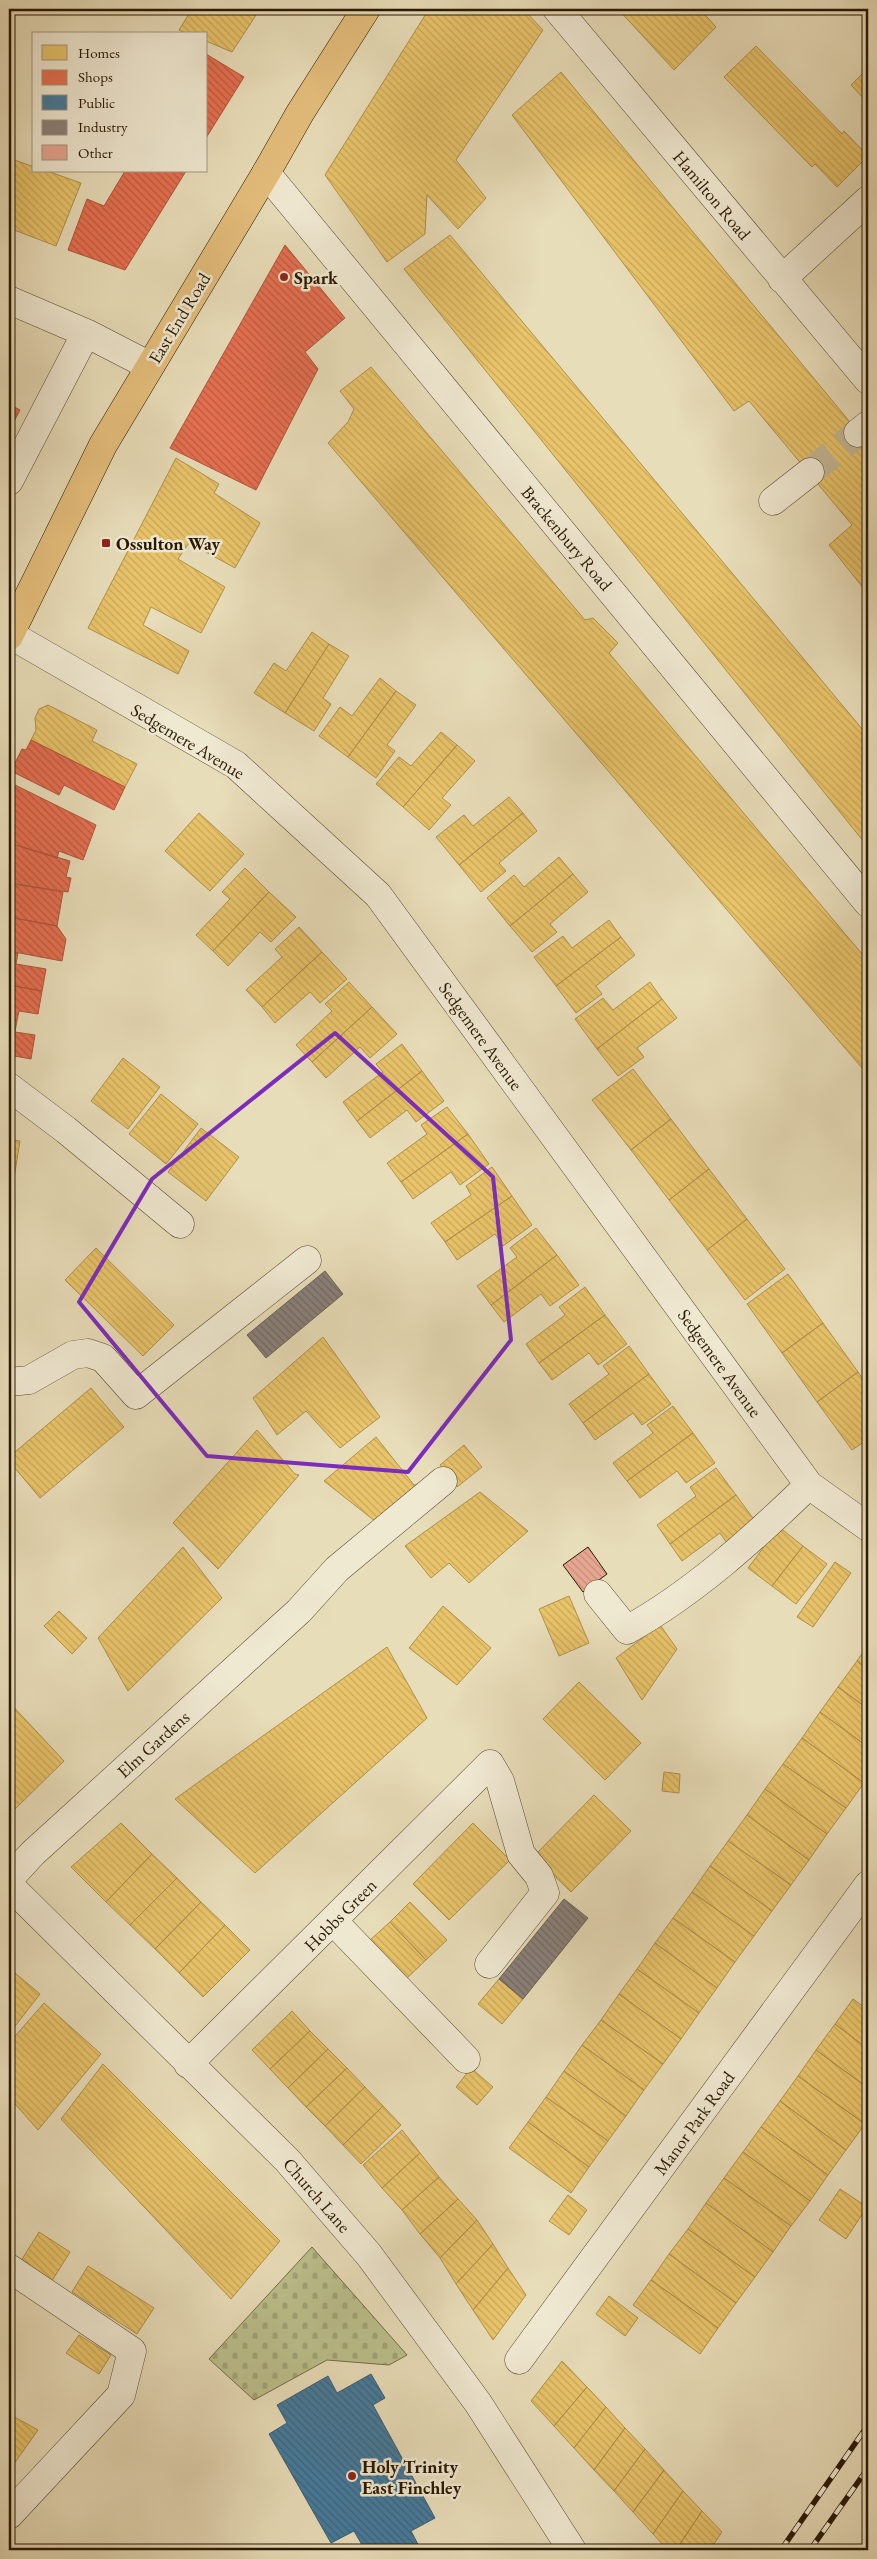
<svg xmlns="http://www.w3.org/2000/svg" width="877" height="2559" viewBox="0 0 877 2559" font-family="'EB Garamond',serif">
<defs>
<pattern id="cemetery-stones" width="16" height="16" patternUnits="userSpaceOnUse" patternTransform="scale(1.25)"><rect width="16" height="16" fill="#bbbf8b"/><path d="M2 7V4a2 2 0 0 1 4 0v3zM10 15v-3a2 2 0 0 1 4 0v3z" fill="#a1a376"/></pattern>
<pattern id="homes-back-hatch" width="6" height="6" patternUnits="userSpaceOnUse" patternTransform="scale(1.25)"><rect width="6" height="6" fill="#e9c46a"/><path d="M-1 5l2 2M0 0l6 6M5-1l2 2" fill="none" stroke="#c8a85a"/></pattern>
<pattern id="shops-back-hatch" width="6" height="6" patternUnits="userSpaceOnUse" patternTransform="scale(1.25)"><rect width="6" height="6" fill="#e76f51"/><path d="M-1 5l2 2M0 0l6 6M5-1l2 2" fill="none" stroke="#bb5a41"/></pattern>
<pattern id="public-back-hatch" width="6" height="6" patternUnits="userSpaceOnUse" patternTransform="scale(1.25)"><rect width="6" height="6" fill="#457b9d"/><path d="M-1 5l2 2M0 0l6 6M5-1l2 2" fill="none" stroke="#3a647e"/></pattern>
<pattern id="industry-back-hatch" width="6" height="6" patternUnits="userSpaceOnUse" patternTransform="scale(1.25)"><rect width="6" height="6" fill="#8a817c"/><path d="M-1 5l2 2M0 0l6 6M5-1l2 2" fill="none" stroke="#716963"/></pattern>
<pattern id="building-back-hatch" width="6" height="6" patternUnits="userSpaceOnUse" patternTransform="scale(1.25)"><rect width="6" height="6" fill="#e7a691"/><path d="M-1 5l2 2M0 0l6 6M5-1l2 2" fill="none" stroke="#c68e7b"/></pattern>
</defs>
<rect width="100%" height="100%" fill="#e8ddb9"/>
<filter id="stains"><feTurbulence type="fractalNoise" baseFrequency=".004" numOctaves="4"/><feColorMatrix values="0 0 0 0 .2 0 0 0 0 .09 0 0 0 0 .02 0 0 0 .5 -.17"/></filter>
<radialGradient id="worn" r=".72"><stop offset=".6" stop-color="#630" stop-opacity="0"/><stop offset="1" stop-color="#630" stop-opacity=".3"/></radialGradient>
<!-- cemetery -->
<path fill="url(#cemetery-stones)" stroke="#726c46" d="M312,2247l95,108 -18,10 -62,-5 -73,40 -45,-41z"/>
<!-- homes -->
<path fill="url(#homes-back-hatch)" stroke="#af904a" d="M192,9h68l-28,43 -26,-11v-7h-18l-9,-4z
M429,9h94l20,21 -87,130 30,38 -28,31 -31,-34 -2,39 -38,28 -62,-87z
M618,9h82l16,18 -42,43z
M756,46l86,88 2,-3 24,25 -31,31 -22,-23 -3,3 -88,-90z
M868,68v35l-17,-18z
M561,72l307,372v150l-39,-49 23,-20 -103,-124 -15,10 -222,-296z
M9,158l25,9v4h13l34,12 -25,63 -47,-18z
M450,235l418,501v111l-464,-578z
M371,367l214,253 8,-2 25,25 -9,10 259,308v114l-540,-632 20,-21 6,-13 -14,-18z
M176,458l43,26 -5,9 46,30 -25,45 -46,-25 -11,16 47,28 -24,46 -50,-26 -8,18 46,26 -11,23 -90,-46z
M312,632l17,12 -44,69 -31,-20 20,-30 12,8z
M329,644l20,12 -26,42 8,6 -17,27 -29,-18z
M380,678l16,13 -48,66 -29,-21 21,-29 12,9z
M396,691l20,14 -29,40 8,6 -19,27 -28,-21z
M48,705l49,25 -5,11 45,23 -12,23 -94,-47 5,-10 -1,-12 4,-9z
M441,732l16,13 -54,62 -27,-23 23,-27 12,9z
M457,745l18,16 -33,37 9,7 -22,25 -26,-23z
M509,797l14,16 -64,52 -23,-28 28,-22 9,11z
M199,813l45,41 -34,37 -45,-40z
M523,813l14,18 -38,32 7,8 -25,21 -22,-27z
M559,857l14,17 -63,52 -23,-28 27,-23 10,12z
M245,868l24,24 -56,59 -17,-16 34,-36 -8,-7z
M573,874l15,18 -38,32 7,8 -25,20 -22,-26z
M269,892l27,25 -25,25 -11,-10 -32,34 -15,-15z
M609,920l12,17 -65,49 -22,-29 29,-21 9,12z
M299,927l23,25 -60,55 -16,-17 36,-33 -7,-8z
M621,937l14,18 -39,31 6,8 -26,19 -20,-27z
M322,952l25,27 -27,24 -10,-11 -35,31 -13,-16z
M349,982l23,25 -60,55 -16,-17 36,-34 -7,-7z
M650,982l12,17 -65,50 -22,-30 28,-21 10,12z
M662,999l15,19 -40,30 7,9 -26,19 -21,-27z
M372,1007l25,27 -27,24 -10,-11 -34,31 -14,-16z
M402,1044l20,27 -65,50 -14,-19 40,-30 -7,-8z
M123,1058l37,29 -32,42 -37,-28z
M633,1069l38,50 -40,31 -39,-50z
M422,1071l22,30 -28,21 -9,-12 -37,28 -13,-17z
M161,1094l37,30 -32,40 -37,-30z
M447,1107l21,27 -67,48 -14,-19 40,-29 -6,-9z
M671,1119l38,50 -40,31 -38,-50z
M201,1128l38,29 -33,44 -38,-29z
M468,1134l21,30 -29,21 -9,-13 -38,27 -12,-17z
M9,1139l11,2 -11,68z
M492,1167l20,29 -67,46 -14,-19 40,-28 -5,-9z
M709,1169l38,50 -40,31 -38,-50z
M512,1196l20,29 -29,21 -8,-12 -38,26 -12,-18z
M747,1219l38,50 -40,31 -38,-50z
M536,1228l21,27 -66,50 -14,-19 40,-29 -7,-9z
M96,1248l78,77 -31,31 -78,-76z
M557,1255l22,30 -29,21 -9,-12 -37,28 -13,-17z
M788,1274l35,49 -41,30 -35,-49z
M585,1287l20,28 -66,48 -13,-19 39,-29 -6,-8z
M605,1315l22,29 -29,21 -9,-12 -37,27 -13,-17z
M823,1323l35,49 -41,30 -35,-49z
M323,1337l57,80 -40,31 -34,-37 -29,24 -24,-37z
M629,1346l20,28 -66,49 -14,-19 40,-30 -6,-8z
M858,1372l10,14v53l-16,11 -35,-48z
M649,1374l22,30 -29,21 -9,-12 -38,27 -12,-17z
M91,1388l33,39 -84,71 -31,-37v-4z
M673,1406l20,27 -66,48 -14,-18 40,-30 -6,-8z
M257,1430l38,44 4,1 -81,94 -45,-46z
M693,1433l22,30 -29,20 -9,-12 -37,27 -13,-17z
M376,1437l38,48h3l-37,40 -56,-44z
M464,1445l18,22 -25,20 -17,-22z
M868,1449v13l-6,-7z
M716,1468l20,27 -66,49 -13,-19 39,-29 -6,-9z
M480,1492l48,39 -59,52 -20,-20 -18,15 -26,-32z
M736,1495l22,30 -29,21 -9,-13 -38,28 -12,-17z
M779,1527l24,19 -31,40 -24,-18z
M803,1546l24,18 -31,40 -24,-18z
M183,1547l39,51 -94,93 -30,-53z
M835,1562l16,11 -38,54 -16,-10z
M569,1596l20,47 -30,13 -20,-47z
M443,1606l48,42 -34,37 -48,-37z
M59,1611l28,27 -15,16 -28,-28z
M660,1625l17,24 -35,51 -26,-42z
M868,1645v25l-11,-9z
M387,1647l40,71 -172,155 -80,-74z
M857,1661l11,9v39l-30,-22z
M579,1682l62,61 -36,37 -62,-61z
M838,1687l30,22v38l-48,-35z
M9,1702l55,59 -52,51 -3,-3z
M820,1712l48,35v29l-4,7 -62,-45z
M802,1738l62,45 -18,25 -63,-44z
M783,1764l63,44 -19,26 -62,-45z
M664,1772l16,2 -1,19 -17,-2z
M765,1789l62,45 -18,26 -62,-45z
M594,1795l37,36 -60,61 -37,-36z
M747,1815l62,45 -18,25 -63,-44z
M121,1823l31,31 -46,48 -35,-35z
M473,1823l37,37 -61,60 -36,-36z
M728,1841l63,44 -19,26 -62,-45z
M152,1854l25,24 -47,47 -24,-23z
M710,1866l62,45 -18,25 -62,-44z
M177,1878l24,24 -46,47 -25,-24z
M692,1892l62,44 -19,26 -62,-44z
M201,1902l24,23 -46,48 -24,-24z
M410,1902l37,38 -21,20 -36,-38z
M673,1918l62,44 -18,26 -62,-45z
M390,1922l36,38 -21,20 -36,-39z
M225,1925l25,25 -47,47 -24,-24z
M655,1943l62,45 -18,25 -62,-44z
M9,1968l31,26 -31,40z
M637,1969l62,44 -18,26 -62,-45z
M499,1979l24,20 -21,25 -24,-20z
M619,1994l62,45 -18,25 -62,-44z
M853,1999l15,11v39l-33,-25z
M44,2003l57,51 -63,76 -29,-33v-54z
M292,2011l18,20 -40,38 -18,-19z
M601,2020l62,44 -19,26 -62,-45z
M835,2024l33,25v39l-52,-38z
M310,2031l18,18 -40,39 -18,-19z
M582,2045l62,45 -18,26 -62,-45z
M328,2049l19,19 -41,39 -18,-19z
M816,2050l52,38v31l-3,5 -67,-48z
M103,2064l177,177 -49,58 -170,-180z
M347,2068l18,19 -40,39 -19,-19z
M471,2068l22,19 -16,18 -21,-18z
M564,2071l62,45 -18,25 -62,-44z
M798,2076l67,48 -19,26 -66,-49z
M365,2087l18,19 -40,39 -18,-19z
M546,2097l62,44 -19,26 -61,-45z
M780,2101l66,49 -18,25 -67,-48z
M383,2106l18,19 -40,39 -18,-19z
M528,2122l61,45 -18,26 -62,-45z
M761,2127l67,48 -18,26 -67,-49z
M402,2130l18,23 -38,35 -19,-23z
M743,2152l67,49 -19,25 -67,-48z
M420,2153l19,24 -37,33 -20,-22z
M439,2177l19,22 -38,35 -18,-24z
M724,2178l67,48 -18,26 -67,-49z
M840,2189l27,18 -21,32 -27,-19z
M568,2195l19,15 -18,25 -20,-14z
M458,2199l19,21 -37,38 -20,-24z
M706,2203l67,49 -18,25 -67,-48z
M477,2220l16,24 -37,40 -16,-26z
M688,2229l67,48 -19,26 -67,-49z
M39,2232l31,20 -20,32 -31,-20z
M493,2244l15,24 -35,42 -17,-26z
M669,2254l67,49 -18,25 -67,-48z
M88,2266l66,42 -17,26 -65,-42z
M508,2268l18,27 -33,45 -20,-30z
M651,2280l67,48 -18,26 -67,-49z
M609,2296l29,22 -13,18 -29,-22z
M79,2335l32,20 -12,19 -33,-21z
M562,2361l25,26 -33,39 -23,-25z
M587,2387l19,20 -32,41 -20,-22z
M606,2407l19,21 -31,42 -20,-22z
M9,2414l29,16 -29,41z
M625,2428l20,21 -31,42 -20,-21z
M645,2449l19,21 -31,42 -19,-21z
M664,2470l19,21 -30,43 -20,-22z
M683,2491l19,20 -26,39h-8l-15,-16z
M702,2511l20,21 -12,18h-34z"/>
<!-- shops -->
<path fill="url(#shops-back-hatch)" stroke="#ae5539" d="M206,54l38,23 -38,61z
M125,171h61l-61,99 -57,-20 19,-51 17,7z
M285,245l60,73 -40,34 13,17 -62,121 -86,-42z
M9,404l11,6 -11,21z
M31,740l94,47 -11,23 -50,-25 -5,10 -48,-24 11,-22 4,1z
M9,782l87,43 -13,35 -24,-9 -2,7 -48,-15z
M9,843l61,18 -4,16 5,1 -3,14 -59,-9z
M9,883l54,9 -6,34 -48,-9z
M9,917l48,9 9,13 -4,22 -53,-10z
M9,951l9,2 -2,11 30,5 -4,22 -33,-6z
M9,985l33,6 -4,23 -19,-3 -2,9 -8,-2z
M9,1018l8,2 -2,12 20,3 -4,24 -22,-4z"/>
<!-- public -->
<path fill="url(#public-back-hatch)" stroke="#3c5d6e" d="M371,2374l14,24 -12,7 62,113 -24,13 10,19h-56l-11,-19 -23,12 -62,-109 18,-11 -10,-18 51,-29 9,17z"/>
<!-- industry -->
<path fill="url(#industry-back-hatch)" stroke="#6d6257" d="M325,1271l18,23 -77,64 -19,-23z
M564,1899l24,19 -65,81 -24,-20z"/>
<!-- building -->
<path fill="url(#building-back-hatch)" stroke="#281801" d="M588,1547l19,27 -24,18 -20,-27z"/>
<g fill="none" stroke-linecap="round" stroke-linejoin="round">
<!-- minor-tunnel -->
<path stroke="#c2b694" stroke-width="28" stroke-dasharray="28 14" stroke-linecap="butt" d="M810,472l48,-39"/>
<defs>
<path id="minor" d="M557,9l311,371
M266,173l602,730
M782,279l86,-79
M9,300l77,33 64,33
M858,433l10,-8
M9,481l77,-148
M773,501l37,-29
M9,634l227,131 142,130 431,590 59,42
M9,1087l57,43 114,94
M9,1382l20,-2 44,-25 15,-2 15,5 33,37 171,-135
M598,1594l29,36c68,-38 127,-92 182,-145
M9,1879l24,-26 266,-242 38,-42 106,-88
M9,1885l278,275 82,95 109,148 94,147
M334,1922l132,137
M188,2064l302,-300 10,17 21,73 18,22 6,17 -56,71
M9,2268l123,83 -11,44 -112,120
M519,2360l349,-475"/>
<path id="major" d="M9,636l94,-191 163,-272 34,-60 66,-104"/>
</defs>
<!-- minor casing -->
<use href="#minor" stroke="#58492f" stroke-width="29"/>
<!-- major casing -->
<use href="#major" stroke="#281801" stroke-width="29"/>
<!-- minor -->
<use href="#minor" stroke="#f0e9d2" stroke-width="28"/>
<!-- major -->
<use href="#major" stroke="#e4be7c" stroke-width="28"/>
<defs>
<path id="rail" d="M781,2550l87,-125
M810,2550l58,-82"/>
</defs>
<!-- rail casing -->
<use href="#rail" stroke="#281801" stroke-width="5.5"/>
<!-- rail -->
<use href="#rail" stroke="#f0e9d2" stroke-width="4" stroke-dasharray="11" stroke-linecap="butt"/>
</g>
<!-- marked area -->
<path fill="none" stroke="#7b2cbf" stroke-width="4" stroke-linejoin="round" d="M335,1033l158,144 18,163 -103,132 -201,-16 -128,-154 73,-123z"/>
<!-- markers -->
<g fill="#8f2418" stroke="#f0e9d2" stroke-width="2">
<circle cx="284" cy="277" r="5"/>
<rect x="101" y="538" width="10" height="10" rx="2.5"/>
<circle cx="352" cy="2476" r="5"/>
</g>
<g text-anchor="middle" dominant-baseline="central" stroke-width="5" stroke-linejoin="round" paint-order="stroke">
<!-- street labels -->
<g font-size="18" fill="#281801" stroke="#f0e9d2">
<text transform="translate(712 195) rotate(50)">Hamilton Road</text>
<text transform="translate(179 318) rotate(-59)">East End Road</text>
<text transform="translate(567 538) rotate(50)">Brackenbury Road</text>
<text transform="translate(188 741) rotate(31)">Sedgemere Avenue</text>
<text transform="translate(481 1036) rotate(54)">Sedgemere Avenue</text>
<text transform="translate(720 1363) rotate(54)">Sedgemere Avenue</text>
<text transform="translate(153 1744) rotate(-42)">Elm Gardens</text>
<text transform="translate(340 1915) rotate(-45)">Hobbs Green</text>
<text transform="translate(694 2123) rotate(-54)">Manor Park Road</text>
<text transform="translate(317 2195) rotate(49)">Church Lane</text>
</g>
<!-- poi labels -->
<g font-size="18" font-weight="bold" fill="#281801" stroke="#f0e9d2" text-anchor="start">
<text x="294" y="277">Spark</text>
<text x="116" y="543">Ossulton Way</text>
<text x="362" y="2466">Holy Trinity<tspan x="362" dy="21">East Finchley</tspan></text>
</g>
</g>
<!-- margin -->
<rect width="877" height="2559" fill="none" stroke="#e8ddb9" stroke-width="30"/>
<rect x="10" y="10" width="857" height="2539" fill="none" stroke="#281801" stroke-width="2.5"/>
<rect x="15" y="15" width="847" height="2529" fill="none" stroke="#281801"/>
<!-- legend -->
<rect x="32" y="32" width="175" height="140" fill="#f0e9d2" stroke="#a0957e"/>
<rect x="42" y="45" width="25" height="15" fill="#e9c46a" stroke="#a0957e"/>
<text x="78" y="58" font-size="15" fill="#281801">Homes</text>
<rect x="42" y="70" width="25" height="15" fill="#e76f51" stroke="#a0957e"/>
<text x="78" y="82" font-size="15" fill="#281801">Shops</text>
<rect x="42" y="95" width="25" height="15" fill="#457b9d" stroke="#a0957e"/>
<text x="78" y="108" font-size="15" fill="#281801">Public</text>
<rect x="42" y="120" width="25" height="15" fill="#8a817c" stroke="#a0957e"/>
<text x="78" y="132" font-size="15" fill="#281801">Industry</text>
<rect x="42" y="145" width="25" height="15" fill="#e7a691" stroke="#a0957e"/>
<text x="78" y="158" font-size="15" fill="#281801">Other</text>
<rect width="100%" height="100%" filter="url(#stains)"/>
<rect width="100%" height="100%" fill="url(#worn)"/>
</svg>
